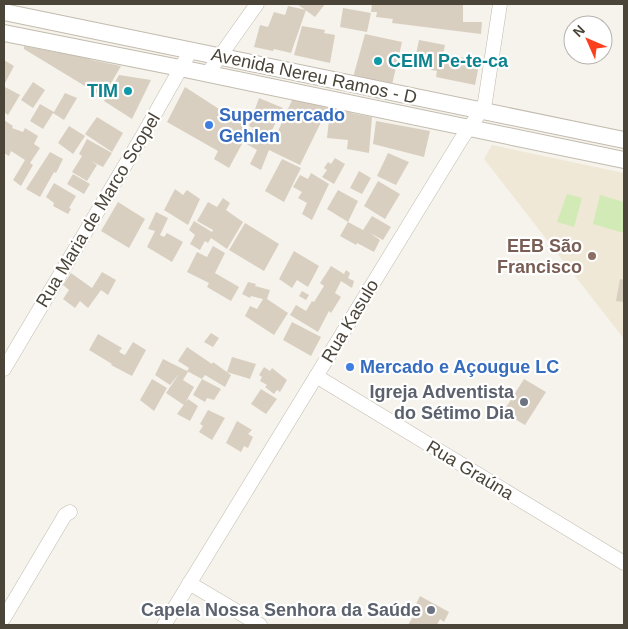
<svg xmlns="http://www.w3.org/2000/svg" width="628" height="629" viewBox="0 0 628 629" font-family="Helvetica,sans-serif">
<rect width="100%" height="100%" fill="#f6f3ec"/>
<!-- education -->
<path fill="#efe8d6" d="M492,145l132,28v166l-140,-180z"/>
<!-- green -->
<path fill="#d2eab5" d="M567,194l15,4 -8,29 -17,-5z
M600,195l24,7v31l-31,-9z"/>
<!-- building -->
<path fill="#d8cfc1" d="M297,4h28l-10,13z
M372,4h91v18h19l-1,12 -89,-11 1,-4 -17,-2 1,-5h-6z
M288,6l18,4 -15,43 -17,-4 -1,2 -19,-4 6,-22 8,2 6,-15 11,3z
M343,8l28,5 -4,19 -27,-5z
M302,26l23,4 -1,3 11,2 -5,28 -36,-8z
M365,34l37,8 -11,47 -39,-8z
M419,40l26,5 -2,10 37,5 -5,25 -39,-8 1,-6 -6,-1 -6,-6 1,-7 -10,-3z
M24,46l36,7 15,1 17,6 29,6 -18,31 -79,-48z
M4,60l10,6 -10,19z
M119,75l32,5 -19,39 -28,-18z
M33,82l12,8 -12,18 -12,-8z
M5,87l15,8 -12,20 -4,-3v-23z
M185,87l65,42 -21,39 -15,-9 4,-8 -51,-29z
M65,93l12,5 -13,22 -11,-7 -10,16 -13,-8 10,-17 14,8z
M259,98l24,10 -14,28 -20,-10z
M293,98l35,10 -28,57 -31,-15 -8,20 -11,-6 7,-14 -12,-7 7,-14 22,11z
M330,111l21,1v1l21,4 -3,36 -22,-4 1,-9 -21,-2z
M97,117l26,16 -11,19 -27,-18z
M4,120l9,6 -1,2 11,4 2,-4 13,8 -4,8 6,4 -10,15 3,2 -12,21 -8,-6 12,-20 -14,-9 -2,5 -5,-3z
M376,121l54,10 -6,26 -51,-13z
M69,126l16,10 -12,18 -15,-11z
M87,139l25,14 -9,14 -12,-6 6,4 -10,16 -15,-9 10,-16 -3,-2z
M50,152l13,7 -7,14 -2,-1 -14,25 -14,-8z
M388,153l21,9 -13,23 -19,-9z
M335,158l10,6 -11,20 -12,-7 5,-7 -3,-2 4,-6 3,2z
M282,159l19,9 -17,34 -19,-11z
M359,171l12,7 -9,16 -12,-6z
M311,173l18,11 -17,36 -10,-6 5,-11 -9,-5 4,-6 -9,-5 7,-12 8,4z
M73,174l17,10 -6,10 -17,-10z
M378,181l22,13 -15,25 -21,-13z
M54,183l22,13 -7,12 2,1 -3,5 -15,-8 1,-3 -8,-6z
M175,189l8,6 4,-5 13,9 -12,26 -24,-15z
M338,190l20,11 -10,21 -21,-13z
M223,198l7,5 -4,7 17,12 -16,27 -16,-11 -3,5 -3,-2 -5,9 -10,-6 5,-9 -6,-5 5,-9 18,11 1,-2 -16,-9 11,-19 9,5z
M118,202l27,17 -16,29 -28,-17z
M156,212l12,6 -8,17 4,2 3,-4 16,9 -11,20 -25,-15 8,-16 -7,-2z
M372,216l19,11 -8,13 -13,-7 10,7 -6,12 -17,-9 -1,2 -16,-9 8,-14 15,8z
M245,223l34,21 -15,27 -35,-21z
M213,246l12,7 -10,20 24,14 -8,14 -24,-14 2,-4 -22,-11 10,-20 10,5z
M294,251l25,15 -11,21 -11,-7 -5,8 -13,-9z
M331,266l13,8 2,-4 4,3 -2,5 6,3 -2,7 -11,-7 -6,12 6,4 -10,16 -2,-2 -11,21 -28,-17 6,-10 10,6 6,-10 2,1 10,-16 -4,-3z
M102,272l14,8 -8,15 -7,-5 -13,18 -8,-7 -5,7 -12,-9 6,-9 -6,-5 8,-12 21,15z
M620,279l4,1v22l-8,-1z
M248,282l8,2 -1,2 15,4 -3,9 21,14 -14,22 -29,-19 5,-10 7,3 6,-10 -12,-3 -1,2 -8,-4z
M302,291l7,4 -3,5 -7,-4z
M292,322l29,15 -10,19 -28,-16z
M211,333l8,5 -6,9 -9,-5z
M98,334l24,14 -3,4 6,3 8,-13 13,8 -14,26 -21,-11 1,-1 -23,-14z
M187,347l25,17 1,-2 18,13 -6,12 -20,-12 -3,4 19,10 -7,11 -7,-2 -2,4 -12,-7 9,-16 -15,-8 1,1 -5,8 11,7 -10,18 -18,-12 13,-19 -9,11 -15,-10 8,-16 24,12 2,-3 -11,-7z
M232,357l24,7 -6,15 -23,-7z
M264,367l6,4 2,-3 15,12 -7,12 -3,-2 -3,4 -9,-7 2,-2 -7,-4 2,-4 -3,-2z
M152,379l15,9 -13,23 -14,-11z
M524,379l22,13 -21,33 -22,-13z
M261,389l16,10 -11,15 -15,-10z
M188,399l10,7 -8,15 -13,-7z
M208,410l17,8 -13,22 -13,-8 4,-6 -3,-2z
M237,421l15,9 -4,4 5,3 -5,11 -4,-2 -3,6 -15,-9z
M420,596l29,16 -5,10 -4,-3 -3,6h-29l10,-17 -3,-2z"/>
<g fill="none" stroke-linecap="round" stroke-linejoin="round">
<defs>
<path id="minor" d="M208,73l49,-69
M4,369l139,-234 48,-85
M316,376l308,187
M189,583l71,42
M4,618l61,-103 5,-3
M164,625l298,-487 19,-27 4,-9 15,-98"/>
<path id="tertiary" d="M4,12l620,128
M4,33l176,35 444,92"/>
</defs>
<!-- minor casing -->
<use href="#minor" stroke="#c2bbae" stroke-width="15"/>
<!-- tertiary casing -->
<use href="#tertiary" stroke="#c2bbae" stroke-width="18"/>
<!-- minor -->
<use href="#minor" stroke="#fff" stroke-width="14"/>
<!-- tertiary -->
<use href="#tertiary" stroke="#fff" stroke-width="16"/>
</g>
<!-- markers -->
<g fill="#0f9aa8" stroke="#fff" stroke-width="2">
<circle cx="378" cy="61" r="5"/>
<circle cx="128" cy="91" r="5"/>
</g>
<g fill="#3f7fe0" stroke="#fff" stroke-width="2">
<circle cx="209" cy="125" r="5"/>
<circle cx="350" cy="367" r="5"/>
</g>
<circle fill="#8d6e63" stroke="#fff" stroke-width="2" cx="592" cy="256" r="5"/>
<g fill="#6b7280" stroke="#fff" stroke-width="2">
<circle cx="524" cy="402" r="5"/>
<circle cx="431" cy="610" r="5"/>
</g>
<g text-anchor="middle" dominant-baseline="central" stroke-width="4.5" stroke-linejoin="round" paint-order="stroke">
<!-- culture labels -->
<g font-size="18" font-weight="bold" fill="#0d838f" stroke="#fff" text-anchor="start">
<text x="388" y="61">CEIM Pe-te-ca</text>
<text x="118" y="91" text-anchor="end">TIM</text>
</g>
<!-- street labels -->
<g font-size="18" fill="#4b4439" stroke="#fff">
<text transform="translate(314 76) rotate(12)">Avenida Nereu Ramos - D</text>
<text transform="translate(98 210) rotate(-59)">Rua Maria de Marco Scopel</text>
<text transform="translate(350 321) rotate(-59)">Rua Kasulo</text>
<text transform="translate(470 470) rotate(31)">Rua Graúna</text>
</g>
<!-- shop labels -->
<g font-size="18" font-weight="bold" fill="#366cbe" stroke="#fff" text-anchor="start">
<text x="219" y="115">Supermercado<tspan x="219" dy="21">Gehlen</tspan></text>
<text x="360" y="367">Mercado e Açougue LC</text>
</g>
<!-- education labels -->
<g font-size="18" font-weight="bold" fill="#785e54" stroke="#fff" text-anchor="end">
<text x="582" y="246">EEB São<tspan x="582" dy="21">Francisco</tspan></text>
</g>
<!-- worship labels -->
<g font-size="18" font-weight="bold" fill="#5b616d" stroke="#fff" text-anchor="end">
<text x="514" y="392">Igreja Adventista<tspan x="514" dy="21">do Sétimo Dia</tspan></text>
<text x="421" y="610">Capela Nossa Senhora da Saúde</text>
</g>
</g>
<!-- border -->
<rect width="628" height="629" fill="none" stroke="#4b4439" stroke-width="10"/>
<!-- north arrow -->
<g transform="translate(588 40) rotate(315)"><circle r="24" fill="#ffffff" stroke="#b7b4b0"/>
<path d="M0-4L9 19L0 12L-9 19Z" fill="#fc3f1d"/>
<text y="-8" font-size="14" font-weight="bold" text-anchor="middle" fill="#4b4439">N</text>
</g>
</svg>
